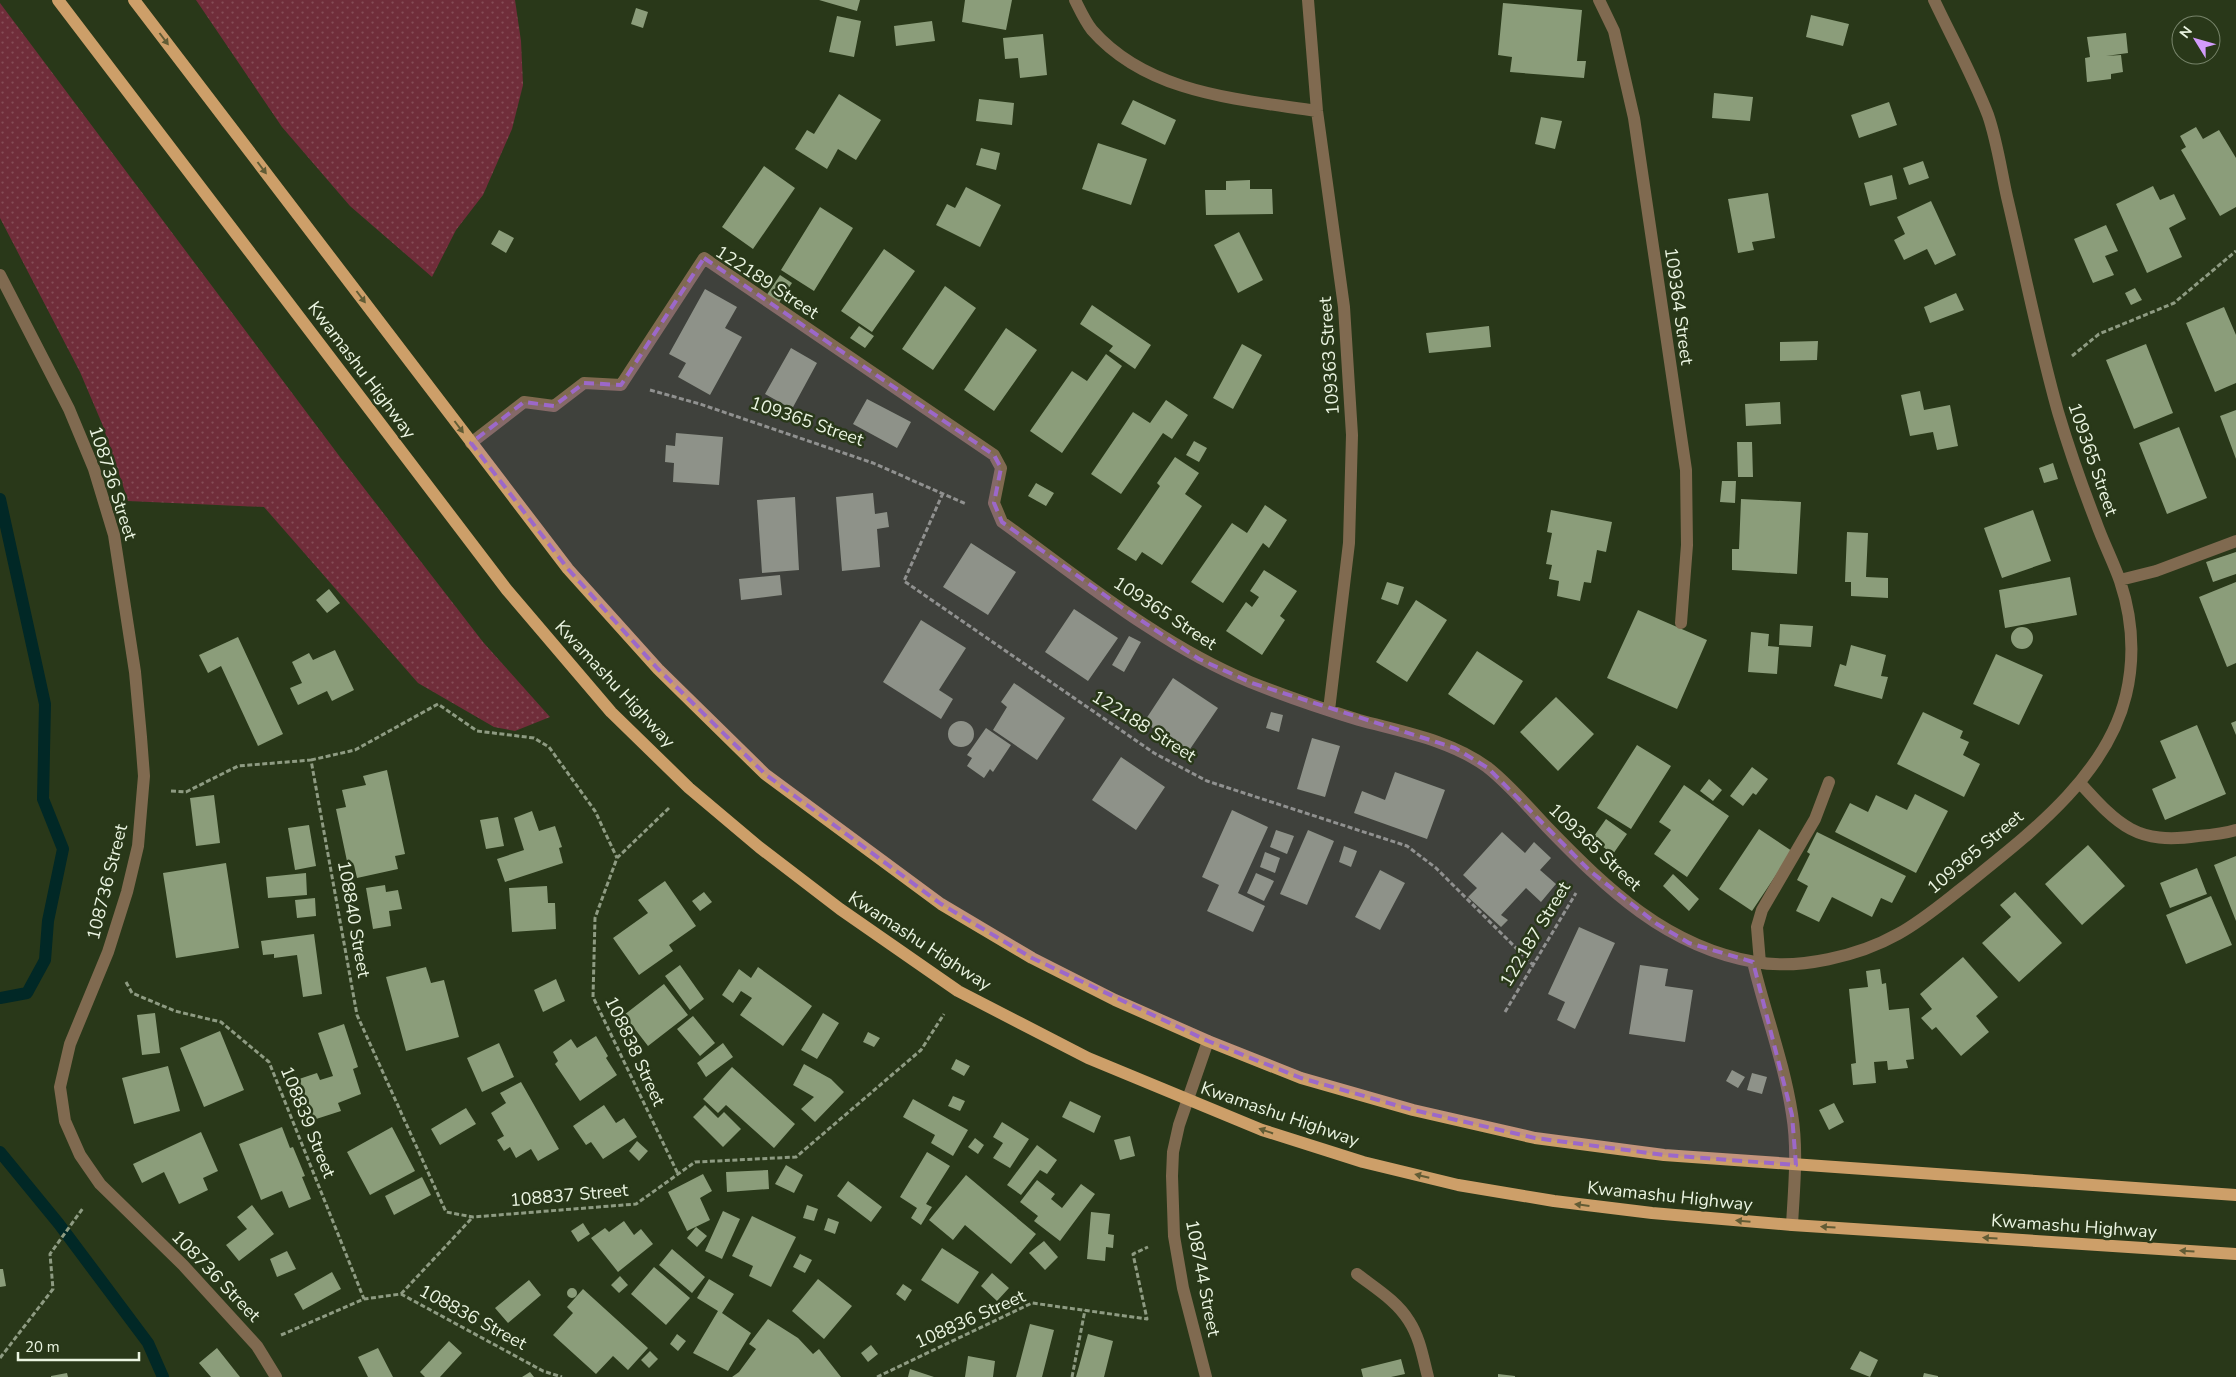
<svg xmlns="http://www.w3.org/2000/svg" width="2236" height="1377" viewBox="0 0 2236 1377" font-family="'Nunito Sans',sans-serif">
<defs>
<pattern id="grass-dots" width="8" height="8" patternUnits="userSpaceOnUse" patternTransform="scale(1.25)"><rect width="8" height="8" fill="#702d3a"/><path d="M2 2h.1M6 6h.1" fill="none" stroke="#854c56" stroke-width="1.8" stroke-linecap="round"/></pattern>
</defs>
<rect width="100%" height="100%" fill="#293819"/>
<!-- grass -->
<path fill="url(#grass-dots)" d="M196,0h319l6,41 2,44 -11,44 -29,66 -27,35 -24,47 -82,-71 -68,-79z
M0,3l340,454 143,185 67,75 -35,14 -21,-4 -76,-44 -154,-176 -136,-6 -25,-75 -23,-54 -80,-154z"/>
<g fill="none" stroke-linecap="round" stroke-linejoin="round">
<!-- stream -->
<path stroke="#012826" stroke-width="12" d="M0,499l45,205 -2,95 20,50 -15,72 -3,39 -18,33 -27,5
M0,1152l59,72 89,119 15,34"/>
</g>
<!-- building -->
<path fill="#8b9d7a" d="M819,0h41l-3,11z
M965,0h47l-6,30 -44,-8z
M1503,3l79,7 -5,51h9l-2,17 -74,-6 2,-15 -14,-2z
M636,8l12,4 -5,16 -12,-4z
M1811,15l38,9 -6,22 -37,-9z
M837,16l24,5 -7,36 -25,-5z
M932,21l3,20 -39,5 -2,-20z
M2126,33l2,20 -22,3 15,-1 2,17 -12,2v5l-24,3 -2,-24 5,-1 -3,-20z
M1043,34l4,41 -27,3 -2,-20 -13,1 -2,-21z
M1714,93l39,4 -3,24 -38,-3z
M839,94l42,26 -25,40 -18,-11 -11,20 -32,-20 12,-19 7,4z
M979,99l35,4 -2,22 -36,-4z
M1133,100l43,20 -11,25 -44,-21z
M1889,102l8,23 -38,13 -8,-23z
M1541,117l21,4 -7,28 -20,-5z
M2196,127l7,12 16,-9 17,28v49l-16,9 -39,-66 5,-3 -6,-11z
M1098,143l49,16 -16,46 -49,-16z
M981,148l19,5 -4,17 -20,-5z
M1923,161l6,17 -20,7 -6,-17z
M764,166l31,22 -42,61 -31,-22z
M1892,175l5,24 -27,7 -6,-23z
M1250,180v9h22l1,25 -67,1 -1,-25h21v-9z
M2153,186l7,14 14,-6 12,25 -17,9 13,29 -35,16 -31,-69z
M966,187l35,18 -21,42 -44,-22 11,-21 8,4z
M1768,193l7,45 -23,4 2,8 -16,3 -10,-54z
M1931,201l25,54 -21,10 -8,-16 -23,11 -10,-20 11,-6 -8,-17z
M820,207l33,21 -39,63 -33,-21z
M2106,225l12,26 -13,5 9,19 -21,8 -19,-44z
M499,230l15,8 -8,15 -15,-9z
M1239,232l24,48 -25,13 -24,-48z
M884,249l31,22 -43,61 -31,-21z
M780,275l12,8 -14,21 -12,-8z
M945,286l31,22 -43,62 -31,-21z
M2135,288l7,12 -11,5 -6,-12z
M705,289l32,18 -12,21 17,9 -32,58 -32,-18 8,-14 -17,-9z
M1956,293l8,17 -34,13 -6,-16z
M1092,305l59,40 -16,24 -26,-18 4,-5 -33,-22z
M2224,307l12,28v48l-21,9 -29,-69z
M859,326l15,10 -9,12 -15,-10z
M1489,326l2,21 -62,6 -3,-20z
M1006,328l31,22 -43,61 -30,-21z
M1818,341l-1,19 -37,1v-19z
M1242,344l20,11 -29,54 -20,-11z
M2146,344l27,69 -39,16 -28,-69z
M791,348l26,15 -25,46 -27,-15z
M1106,354l16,12 -60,87 -32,-22 42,-60 15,10z
M1920,391l4,19 26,-5 8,41 -21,4 -4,-18 -23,4 -9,-41z
M867,399l44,23 -14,26 -44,-24z
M1166,400l22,15 -16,24 -9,-6 -42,61 -30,-20 42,-62 17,11z
M1780,402l1,22 -35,2 -1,-22z
M2236,410v49l-16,-43z
M2179,427l28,71 -40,16 -28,-71z
M676,433l47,4 -4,48 -46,-3 1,-19 -9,-1 1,-17 9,1z
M1194,441l13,7 -8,14 -13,-7z
M1737,442h15l1,35h-15z
M1175,457l24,16 -14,21 17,12 -40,59 -20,-13 -6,9 -19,-12 43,-63 -3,-3z
M2053,463l5,16 -14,4 -5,-15z
M1722,481h14l-1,22 -15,-1z
M1036,483l18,10 -8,13 -18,-10z
M873,493l2,21 12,-2 2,15 -12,2 3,38 -38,4 -6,-74z
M795,497l4,73 -37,3 -5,-73z
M1741,499l60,3 -4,72 -65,-4v-21h7z
M1265,505l22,15 -18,28 -6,-5 -40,60 -32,-21 41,-59 15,10z
M1551,510l61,12 -6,30 -9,-2 -6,33 -7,-1 -4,19 -23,-5 2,-15 -10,-2 3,-14 -6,-1 6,-31 -5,-1z
M2033,510l18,51 -49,17 -18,-50z
M1847,532l21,1 -2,44 22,1v20l-37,-2v-14h-6z
M971,543l45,29 -28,43 -45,-28z
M2236,552v22l-23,8 -7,-20z
M1264,570l33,21 -17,25 5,4 -23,35 -36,-24 20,-29 6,5 7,-10 -9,-6z
M780,575l2,20 -41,5 -2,-21z
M2070,577l7,38 -72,13 -6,-38z
M1387,582l17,5 -6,18 -17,-6z
M2236,582v81l-9,4 -28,-70z
M329,589l11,14 -13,10 -11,-13z
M1416,600l31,20 -40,62 -31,-20z
M1074,609l44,29 -30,43 -43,-29z
M1638,610l69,30 -30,69 -70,-31z
M921,620l45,28 -27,42 14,9 -12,20 -58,-37z
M1780,624l33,2 -2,21 -32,-2z
M2011 638a11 11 0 1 1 22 0a11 11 0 1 1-22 0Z
M1751,632l18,2 -1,12 11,1 -2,27 -29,-2z
M1129,636l12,6 -17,30 -12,-7z
M238,637l45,97 -25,12 -37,-80 -13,7 -9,-18z
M1851,645l35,10 -5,21 7,1 -6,22 -48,-13 6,-22 6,2z
M335,650l19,40 -22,11 -5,-10 -29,14 -8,-17 12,-5 -10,-21 17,-9 4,7z
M1477,651l46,30 -29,44 -46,-31z
M1996,654l47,21 -24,50 -46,-21z
M1173,678l45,30 -30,44 -44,-30z
M1014,683l51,35 -28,42 -44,-30 14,-23 -6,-5z
M1556,697l38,37 -36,37 -38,-39z
M1271,712l12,3 -4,17 -13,-4z
M1923,712l40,19 -3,7 9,4 -6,13 17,9 -16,33 -67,-33z
M2236,721v14l-5,-12z
M948 734a13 13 0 1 1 26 0a13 13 0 1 1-26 0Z
M2197,725l29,69 -61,26 -13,-31 24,-11 -16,-37z
M986,728l25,17 -18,27 -3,-3 -6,9 -17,-12 5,-8 -5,-3z
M1312,738l28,8 -15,51 -28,-8z
M1637,745l34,21 -40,63 -34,-21z
M1121,757l44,30 -29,43 -44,-30z
M1752,767l16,12 -12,16 -3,-2 -10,13 -13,-10z
M387,770l18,84 -10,2 3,13 -41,9 -3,-13 -6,1 -12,-57 10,-2 -4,-17 24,-5 -3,-9z
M1395,772l50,18 -18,49 -73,-26 8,-22 23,9z
M1709,779l13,11 -9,11 -13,-10z
M1684,785l45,31 -42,61 -33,-23 17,-24 -12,-8z
M1915,794l33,17 -32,62 -81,-41 15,-29 18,9 8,-17 31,15z
M214,795l6,48 -24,3 -6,-48z
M1232,810l36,17 -30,66 27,13 -12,26 -46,-21 12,-26 -17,-8z
M532,811l7,20 16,-5 7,21 -3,1 4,15 -58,19 -8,-23 27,-9 -10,-32z
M498,817l6,29 -18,3 -6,-29z
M1606,819l21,15 -14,20 -21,-15z
M309,825l7,41 -21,4 -7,-42z
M1759,829l33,22 -40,60 -33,-22z
M1276,830l18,6 -7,18 -17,-7z
M1308,830l26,11 -27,64 -27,-11z
M1502,832l23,21 9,-11 17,16 -11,12 16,14 -15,18 -15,-14 -25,27 7,5 -7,7 -33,-30 9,-9 -14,-13z
M1817,832l89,44 -14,27 -11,-5 -9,19 -40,-20 -13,25 -23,-11 12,-25 -11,-6 13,-26 -3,-2z
M2088,845l37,41 -43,39 -37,-41z
M1344,846l13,5 -6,16 -12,-5z
M1265,852l15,6 -5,15 -15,-6z
M2236,856v65l-22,-56z
M226,863l13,85 -63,10 -13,-85z
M2197,868l10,26 -37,14 -10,-25z
M1380,870l25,13 -25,47 -25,-13z
M306,873l1,22 -39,3 -2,-21z
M1256,873l18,8 -10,20 -17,-8z
M1673,874l26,25 -10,12 -26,-25z
M665,881l31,45 -27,19 4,6 -34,24 -26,-37 35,-25 -10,-13z
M385,885l1,7 12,-2 4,19 -13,2 2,15 -18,3 -7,-41z
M547,886l1,17h7l1,26 -44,3 -3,-44z
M704,892l8,10 -12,9 -8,-10z
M2015,892l47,51 -43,39 -37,-39 29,-26 -11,-12z
M2211,896l21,49 -46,19 -20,-49z
M315,898l1,18 -19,2 -2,-18z
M1579,927l36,16 -40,86 -18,-9 8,-18 -17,-8z
M314,934l8,60 -19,3 -6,-42 -23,3v-4l-11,1 -2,-14z
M1963,957l35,40 -22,19 13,16 -28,24 -25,-29 -4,3 -11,-12 11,-9 -12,-15z
M680,965l24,34 -14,11 -25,-34z
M1640,965l28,4 -3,17 28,4 -8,52 -56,-8z
M426,967l5,16 13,-3 15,57 -53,14 -20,-74z
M758,967l54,39 -29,40 -43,-31 12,-17 -11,-7 -8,12 -11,-8 17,-26 12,9z
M1880,969l2,15 4,-1 3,27 20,-2 5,51 -8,1 2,8 -20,2 -1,-9 -13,1 2,21 -23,2 -2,-21 5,-1 -7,-74 19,-2 -2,-16z
M556,979l9,22 -22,11 -9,-22z
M664,984l24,31 -40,31 -24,-31z
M155,1013l5,40 -18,2 -5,-40z
M823,1013l16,10 -22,36 -16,-9z
M693,1016l22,27 -15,13 -23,-27z
M344,1024l14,43 -5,2 8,25 -23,9 3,8 -28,9 -14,-41 18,-6 3,7 13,-4 -15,-43z
M220,1031l24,59 -40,17 -24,-59z
M868,1032l12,6 -6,9 -11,-5z
M596,1036l12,20 -2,2 11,17 -37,26 -25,-37 3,-3 -5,-9 18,-13 6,9z
M499,1043l15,34 -32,15 -15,-34z
M723,1043l10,14 -27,20 -9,-14z
M956,1059l14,7 -6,10 -13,-7z
M804,1064l27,15 13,13 -29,30 -14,-13 13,-12 -21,-12z
M168,1066l12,45 -46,13 -12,-46z
M732,1067l63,57 -21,24 -48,-43 -8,8 -15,-14z
M1732,1070l13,7 -7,11 -12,-7z
M1752,1073l15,4 -5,17 -15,-4z
M521,1082l38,67 -21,12 -7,-12 -15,9 -6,-11 -6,4 -7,-11 7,-4 -13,-23 15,-10 -6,-10z
M953,1096l12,5 -5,10 -12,-5z
M913,1099l55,31 -15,26 -22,-13 4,-8 -32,-18z
M1070,1101l31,15 -7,17 -32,-16z
M1834,1103l10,19 -15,8 -10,-20z
M604,1105l12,18 8,-5 13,19 -34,22 -12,-17 -5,3 -13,-19z
M705,1105l13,13 6,-6 17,17 -18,18 -30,-30z
M466,1108l10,16 -36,21 -9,-16z
M1002,1122l27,17 -19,29 -17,-10 10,-15 -10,-6z
M282,1127l8,21 3,-1 12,29 -3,1 9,22 -22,9 -7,-17 -21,9 -22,-56z
M392,1127l23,44 -45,24 -23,-43z
M201,1132l17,39 -15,7 5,12 -29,14 -15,-32 -22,11 -9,-19z
M1130,1136l5,20 -15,4 -6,-20z
M975,1138l9,7 -6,9 -10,-7z
M637,1141l11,10 -9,10 -10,-10z
M1037,1145l20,15 -10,14 -7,-4 -19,25 -14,-10z
M927,1152l23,14 -24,38 6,3 -11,18 -10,-7 6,-10 -17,-11z
M786,1165l17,10 -9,18 -19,-9z
M768,1170l1,19 -42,3 -1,-20z
M703,1174l9,17 -12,7 10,22 -23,11 -19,-39z
M966,1175l70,59 -25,30 -46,-39 -12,15 -24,-20z
M422,1177l9,18 -37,20 -9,-19z
M1037,1180l18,14 -4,5 11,9 19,-24 14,10 -35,47 -26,-20 4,-5 -18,-14z
M848,1181l34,26 -11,15 -34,-26z
M252,1205l22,29 -35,27 -13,-16 21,-16 -10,-12z
M807,1205l11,4 -4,12 -11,-3z
M723,1211l17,8 -18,40 -17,-8z
M1091,1212l19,2 -2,20 6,1 -1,13 -7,-1 -1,14 -18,-2z
M752,1216l44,21 -25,50 -22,-11 4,-10 -21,-10z
M828,1218l11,4 -4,12 -11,-4z
M624,1221l10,14 7,-6 12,15 -35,28 -27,-34 14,-10 4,4z
M583,1223l7,11 -12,8 -7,-11z
M696,1227l11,9 -10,11 -10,-9z
M1044,1241l14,16 -13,13 -16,-17z
M942,1248l37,24 -21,32 -37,-24z
M672,1249l33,28 -13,16 -33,-28z
M287,1251l9,18 -19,8 -7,-18z
M800,1254l12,6 -7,13 -12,-6z
M654,1267l36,31 -24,27 -35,-31z
M0,1269h3l3,17 -6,1z
M332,1272l9,17 -38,21 -9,-16z
M992,1273l17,15 -12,13 -16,-15z
M620,1276l8,9 -9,8 -8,-8z
M709,1279l25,15 -12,19 29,20 -23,38 -35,-18 25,-42 -21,-13z
M818,1279l34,27 -28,33 -32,-28z
M529,1280l12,15 -33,28 -13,-15z
M903,1284l9,6 -7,11 -9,-7z
M567 1293a5 5 0 1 1 10 0a5 5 0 1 1-10 0Z
M583,1289l65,59 -20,22 -15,-14 -17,18 -43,-39 20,-22 -6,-6z
M768,1319l30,19 15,16 6,-5 22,28h-109l7,-5 17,-23 -7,-5z
M1030,1324l24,6 -12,47h-26z
M677,1334l9,7 -8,10 -8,-7z
M1088,1334l25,7 -9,36h-28z
M449,1341l13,12 -22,24h-15l-5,-5z
M871,1345l7,9 -10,8 -7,-9z
M217,1348l23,29h-29l-12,-14z
M378,1348l15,29h-25l-10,-20z
M650,1351l8,8 -9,9 -8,-8z
M1860,1351l18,9 -8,17 -20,-8z
M968,1356l27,5 -2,16h-28z
M1401,1359l4,15 -14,3h-28l-2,-8z
M910,1369l24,8h-26z
M530,1372l4,5h-12z
M67,1373l1,4h-17v-1z
M1924,1373l14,3v1h-15z
M1498,1374l17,2v1h-17z"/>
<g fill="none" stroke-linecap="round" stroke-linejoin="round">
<!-- path -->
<path stroke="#8e9b82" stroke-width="3" stroke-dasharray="5 2.5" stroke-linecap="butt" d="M2072,356l27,-22 75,-31 62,-52
M650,390l50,14 173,59 93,41
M943,493l-39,88 250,172 53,28 200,65 29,22 97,97
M311,760l44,-10 83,-46 39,27 57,7 15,9 46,64 22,47
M171,791l15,1 52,-26 73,-6 46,255 89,197 27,5 163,-13 59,-42 101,-5 125,-107 23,-36
M669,808l-52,50 -22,60 -2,79 85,177
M126,982l6,11 43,18 46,11 48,40 95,237
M1505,1012l71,-119
M401,1294l71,-76
M281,1335l83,-36 37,-5 142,77 19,6
M0,1358l53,-69 -3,-35 33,-46
M877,1377l155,-74 115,16 -14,-65 15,-7
M1072,1377l13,-67"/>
<!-- service -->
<path stroke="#806a50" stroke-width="12" d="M1760,963l-3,-36 5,-17 53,-91 14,-37"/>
<!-- minor -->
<path stroke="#806a50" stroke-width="12" d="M1075,0c5,10 10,21 17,30 56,64 146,69 225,81
M1308,0l9,111 27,196 8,128 -3,108 -20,167
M1599,0l15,31 20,87 52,352 1,75 -6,78
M0,275l69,134 25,60 20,66 21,137 6,65 3,39 -6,70 -11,46 -19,60 -38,92 -10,43 5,34 15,34 20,29 83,81 74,81 19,31
M471,443l53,-41 30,4 30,-23 37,2 83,-127 290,197 7,13 -7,35 8,19c79,57 157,122 248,160 35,14 73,27 109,38 44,12 91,20 128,47 22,17 41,40 60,60 60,62 120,120 208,135 44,8 104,-6 143,-28 24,-13 46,-32 68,-49 62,-50 141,-109 160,-190 9,-38 6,-78 -6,-114 -7,-20 -17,-39 -24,-59 -14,-36 -27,-73 -38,-110 -20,-71 -34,-144 -51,-215 -6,-27 -10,-56 -19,-82 -15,-39 -36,-77 -54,-115
M2120,580l36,-9 80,-30
M2080,783c39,43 57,62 118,53 13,-1 26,-2 38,-6
M1753,962c12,51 31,100 39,152 6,36 2,74 0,111
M1357,1274c18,14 40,27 52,47 11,17 14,37 19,56
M1206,1377l-23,-89 -9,-52 -2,-60 1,-24 6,-27 29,-84"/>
<!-- primary -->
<path stroke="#cd9f69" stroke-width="12" d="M58,0l449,590 104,122 78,76 70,59 81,62 118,82 130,67 174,72 101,32 95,23 96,16 98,12 140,12 444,29
M134,0l434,569 90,100 107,105 176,130 91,54 83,42 93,41 93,37 112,32 122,28 129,17 572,40"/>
</g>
<!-- one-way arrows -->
<defs><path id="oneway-solid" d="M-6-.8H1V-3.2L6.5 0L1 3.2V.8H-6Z" transform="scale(1.25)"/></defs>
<g fill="#625c35">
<use href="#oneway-solid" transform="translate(164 39) rotate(53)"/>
<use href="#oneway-solid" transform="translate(262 168) rotate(53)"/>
<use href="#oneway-solid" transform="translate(361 297) rotate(53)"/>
<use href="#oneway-solid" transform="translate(459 427) rotate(53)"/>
<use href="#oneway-solid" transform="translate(1266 1131) rotate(-161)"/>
<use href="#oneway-solid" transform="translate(1422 1176) rotate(-166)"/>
<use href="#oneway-solid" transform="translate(1582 1205) rotate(-173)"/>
<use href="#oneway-solid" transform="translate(1743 1221) rotate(-175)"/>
<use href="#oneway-solid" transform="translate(1828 1227) rotate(-176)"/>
<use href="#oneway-solid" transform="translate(1990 1238) rotate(-176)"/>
<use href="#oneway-solid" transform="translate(2187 1251) rotate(-176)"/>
</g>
<!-- marked area -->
<path fill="#9c68c9" fill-opacity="0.2" stroke="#9c68c9" stroke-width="4" stroke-dasharray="10 6" stroke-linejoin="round" d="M704,258l290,197 7,13 -7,35 8,19 125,89 72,48 53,24 203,65 33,20 102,103 67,53 32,19 64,19 39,153 4,50 -132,-10 -129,-17 -122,-28 -112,-32 -93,-37 -176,-83 -91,-54 -176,-130 -107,-105 -90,-100 -97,-126 53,-41 30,4 30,-23 37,2z"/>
<g text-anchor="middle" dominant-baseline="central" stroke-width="5" stroke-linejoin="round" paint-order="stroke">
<!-- street labels -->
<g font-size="18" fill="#eaf4e1" stroke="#293819">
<text transform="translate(767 282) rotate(33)">122189 Street</text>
<text transform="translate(1679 306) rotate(82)">109364 Street</text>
<text transform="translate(1329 356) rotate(-94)">109363 Street</text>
<text transform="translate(362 370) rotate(53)">Kwamashu Highway</text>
<text transform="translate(807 421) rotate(19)">109365 Street</text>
<text transform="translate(2093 459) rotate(71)">109365 Street</text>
<text transform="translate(113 483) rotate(72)">108736 Street</text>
<text transform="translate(1165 613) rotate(33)">109365 Street</text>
<text transform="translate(615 684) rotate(47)">Kwamashu Highway</text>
<text transform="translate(1144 726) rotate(32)">122188 Street</text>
<text transform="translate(1595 847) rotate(43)">109365 Street</text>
<text transform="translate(1975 852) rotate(-40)">109365 Street</text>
<text transform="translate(107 882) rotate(-76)">108736 Street</text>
<text transform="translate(354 919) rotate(80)">108840 Street</text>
<text transform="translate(1535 934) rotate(-59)">122187 Street</text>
<text transform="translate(920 941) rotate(33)">Kwamashu Highway</text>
<text transform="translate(635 1051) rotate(65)">108838 Street</text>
<text transform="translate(1280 1114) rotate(19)">Kwamashu Highway</text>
<text transform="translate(308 1122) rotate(68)">108839 Street</text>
<text transform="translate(569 1195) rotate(-5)">108837 Street</text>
<text transform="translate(1670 1196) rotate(6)">Kwamashu Highway</text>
<text transform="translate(2074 1226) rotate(4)">Kwamashu Highway</text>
<text transform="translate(216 1276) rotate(46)">108736 Street</text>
<text transform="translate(1203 1278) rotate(79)">108744 Street</text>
<text transform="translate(473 1317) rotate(28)">108836 Street</text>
<text transform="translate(970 1319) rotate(-24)">108836 Street</text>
</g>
</g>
<!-- north arrow -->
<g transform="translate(2196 40) rotate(307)"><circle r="24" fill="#293819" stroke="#768369"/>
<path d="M0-4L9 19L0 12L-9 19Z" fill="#d39cfc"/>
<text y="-8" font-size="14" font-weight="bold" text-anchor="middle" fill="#eaf4e1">N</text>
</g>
<!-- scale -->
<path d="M18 1352v8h121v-8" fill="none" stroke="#eaf4e1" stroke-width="2.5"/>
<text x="25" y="1352" font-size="15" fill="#eaf4e1" stroke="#293819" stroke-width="4" paint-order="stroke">20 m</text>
</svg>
